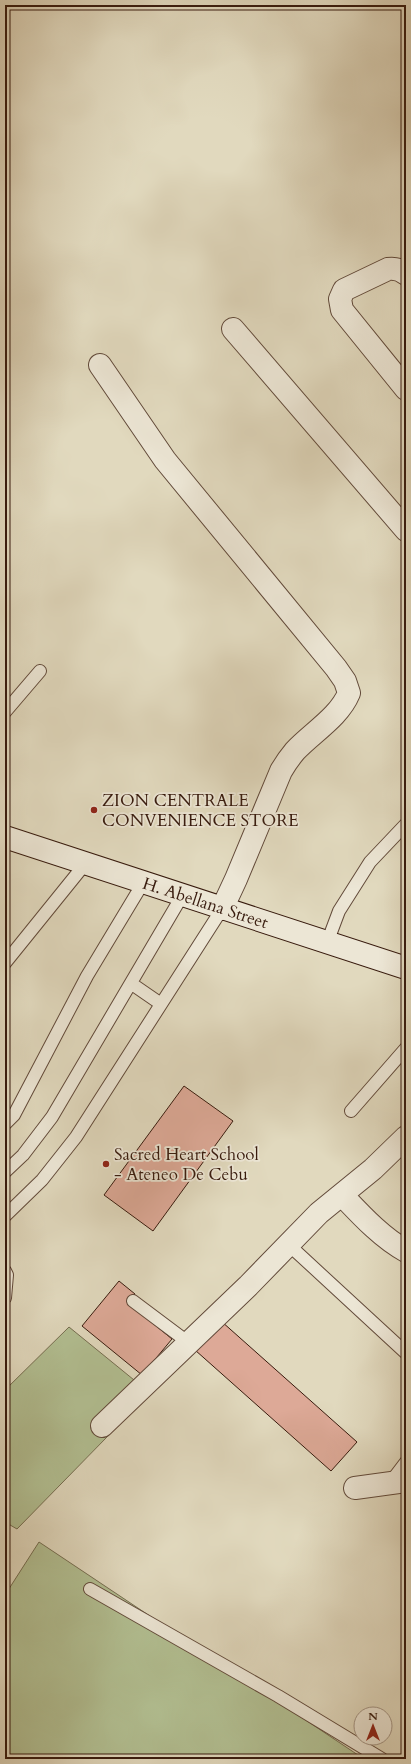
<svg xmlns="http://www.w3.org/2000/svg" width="411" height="1764" viewBox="0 0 411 1764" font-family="Cardo,serif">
<rect width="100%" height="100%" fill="#e1d9be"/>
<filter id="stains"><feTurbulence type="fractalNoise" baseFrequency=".005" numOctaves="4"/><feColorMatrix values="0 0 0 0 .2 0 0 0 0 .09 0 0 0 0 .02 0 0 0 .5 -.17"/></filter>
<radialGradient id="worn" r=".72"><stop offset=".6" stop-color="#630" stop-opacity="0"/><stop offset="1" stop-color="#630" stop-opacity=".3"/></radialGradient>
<!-- green -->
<path fill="#b2bf92" stroke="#756d50" d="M69,1327l81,66 -133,136 -12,-7v-132z
M39,1542l325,217h-359v-164z"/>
<!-- building -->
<path fill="#dda997" stroke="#381b0e" d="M184,1086l49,35 -80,110 -49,-36z
M119,1281l16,13 -7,9 44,36 -30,36 -60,-49z
M221,1321l136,121 -26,29 -136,-121z"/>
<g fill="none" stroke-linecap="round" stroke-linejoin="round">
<defs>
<path id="service" d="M5,712l35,-41
M327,943l12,-32 31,-49 36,-38
M5,963l80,-99
M132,984l29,20
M351,1111l55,-63
M5,1124l9,-9 73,-139 56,-93
M5,1172l18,-17 29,-38 130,-221
M5,1216l37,-36 34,-43 146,-228
M289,1245l117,108
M5,1271l2,4 -2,23
M133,1301l56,42
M390,1483l16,-21
M90,1589l188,107 104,63"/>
<path id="minor" d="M406,274c-6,-5 -11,-6 -18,-5l-44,21 -4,9 2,11 64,79
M233,329l173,201
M100,365l65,95 171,208 9,13 4,12c-10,24 -36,39 -54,58 -5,6 -10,13 -14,20l-45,108 -14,30
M342,1195c19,20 40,43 64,56
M102,1426l146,-140 71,-73 54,-44 33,-32
M355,1488l51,-7"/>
<g id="secondary">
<path id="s1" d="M5,837l401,131"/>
</g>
</defs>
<!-- service casing -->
<use href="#service" stroke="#624a3a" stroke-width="14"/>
<!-- minor casing -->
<use href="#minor" stroke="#624a3a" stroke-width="24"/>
<!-- secondary casing -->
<use href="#secondary" stroke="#381b0e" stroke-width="24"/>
<!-- service -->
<use href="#service" stroke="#ece6d5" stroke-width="12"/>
<!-- minor -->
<use href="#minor" stroke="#ece6d5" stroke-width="22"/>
<!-- secondary -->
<use href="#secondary" stroke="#ece6d5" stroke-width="22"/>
</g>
<!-- markers -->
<g fill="#8f2418" stroke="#ece6d5" stroke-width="1.5">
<circle cx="94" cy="810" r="4"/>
<circle cx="106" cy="1164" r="4"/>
</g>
<g text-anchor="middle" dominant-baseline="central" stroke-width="3.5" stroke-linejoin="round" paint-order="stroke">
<!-- poi labels -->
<g font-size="17" fill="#381b0e" stroke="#ece6d5" text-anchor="start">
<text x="102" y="800">ZION CENTRALE<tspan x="102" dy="20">CONVENIENCE STORE</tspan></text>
<text x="114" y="1154">Sacred Heart School<tspan x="114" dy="20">- Ateneo De Cebu</tspan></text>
</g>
<!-- street labels -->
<g font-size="17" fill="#381b0e" stroke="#ece6d5">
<text stroke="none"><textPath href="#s1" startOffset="211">H. Abellana Street</textPath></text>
</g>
</g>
<!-- margin -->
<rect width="411" height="1764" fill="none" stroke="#e1d9be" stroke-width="20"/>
<rect x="6" y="6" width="399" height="1752" fill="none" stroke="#381b0e" stroke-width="2"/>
<rect x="10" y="10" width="391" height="1744" fill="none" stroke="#381b0e"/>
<!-- north arrow -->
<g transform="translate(373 1726)"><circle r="19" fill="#ece6d5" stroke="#a49585"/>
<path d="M0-3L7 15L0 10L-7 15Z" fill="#8f2418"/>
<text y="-6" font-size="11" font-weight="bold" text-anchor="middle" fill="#381b0e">N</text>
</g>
<rect width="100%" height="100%" filter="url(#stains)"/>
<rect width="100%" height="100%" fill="url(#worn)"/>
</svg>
